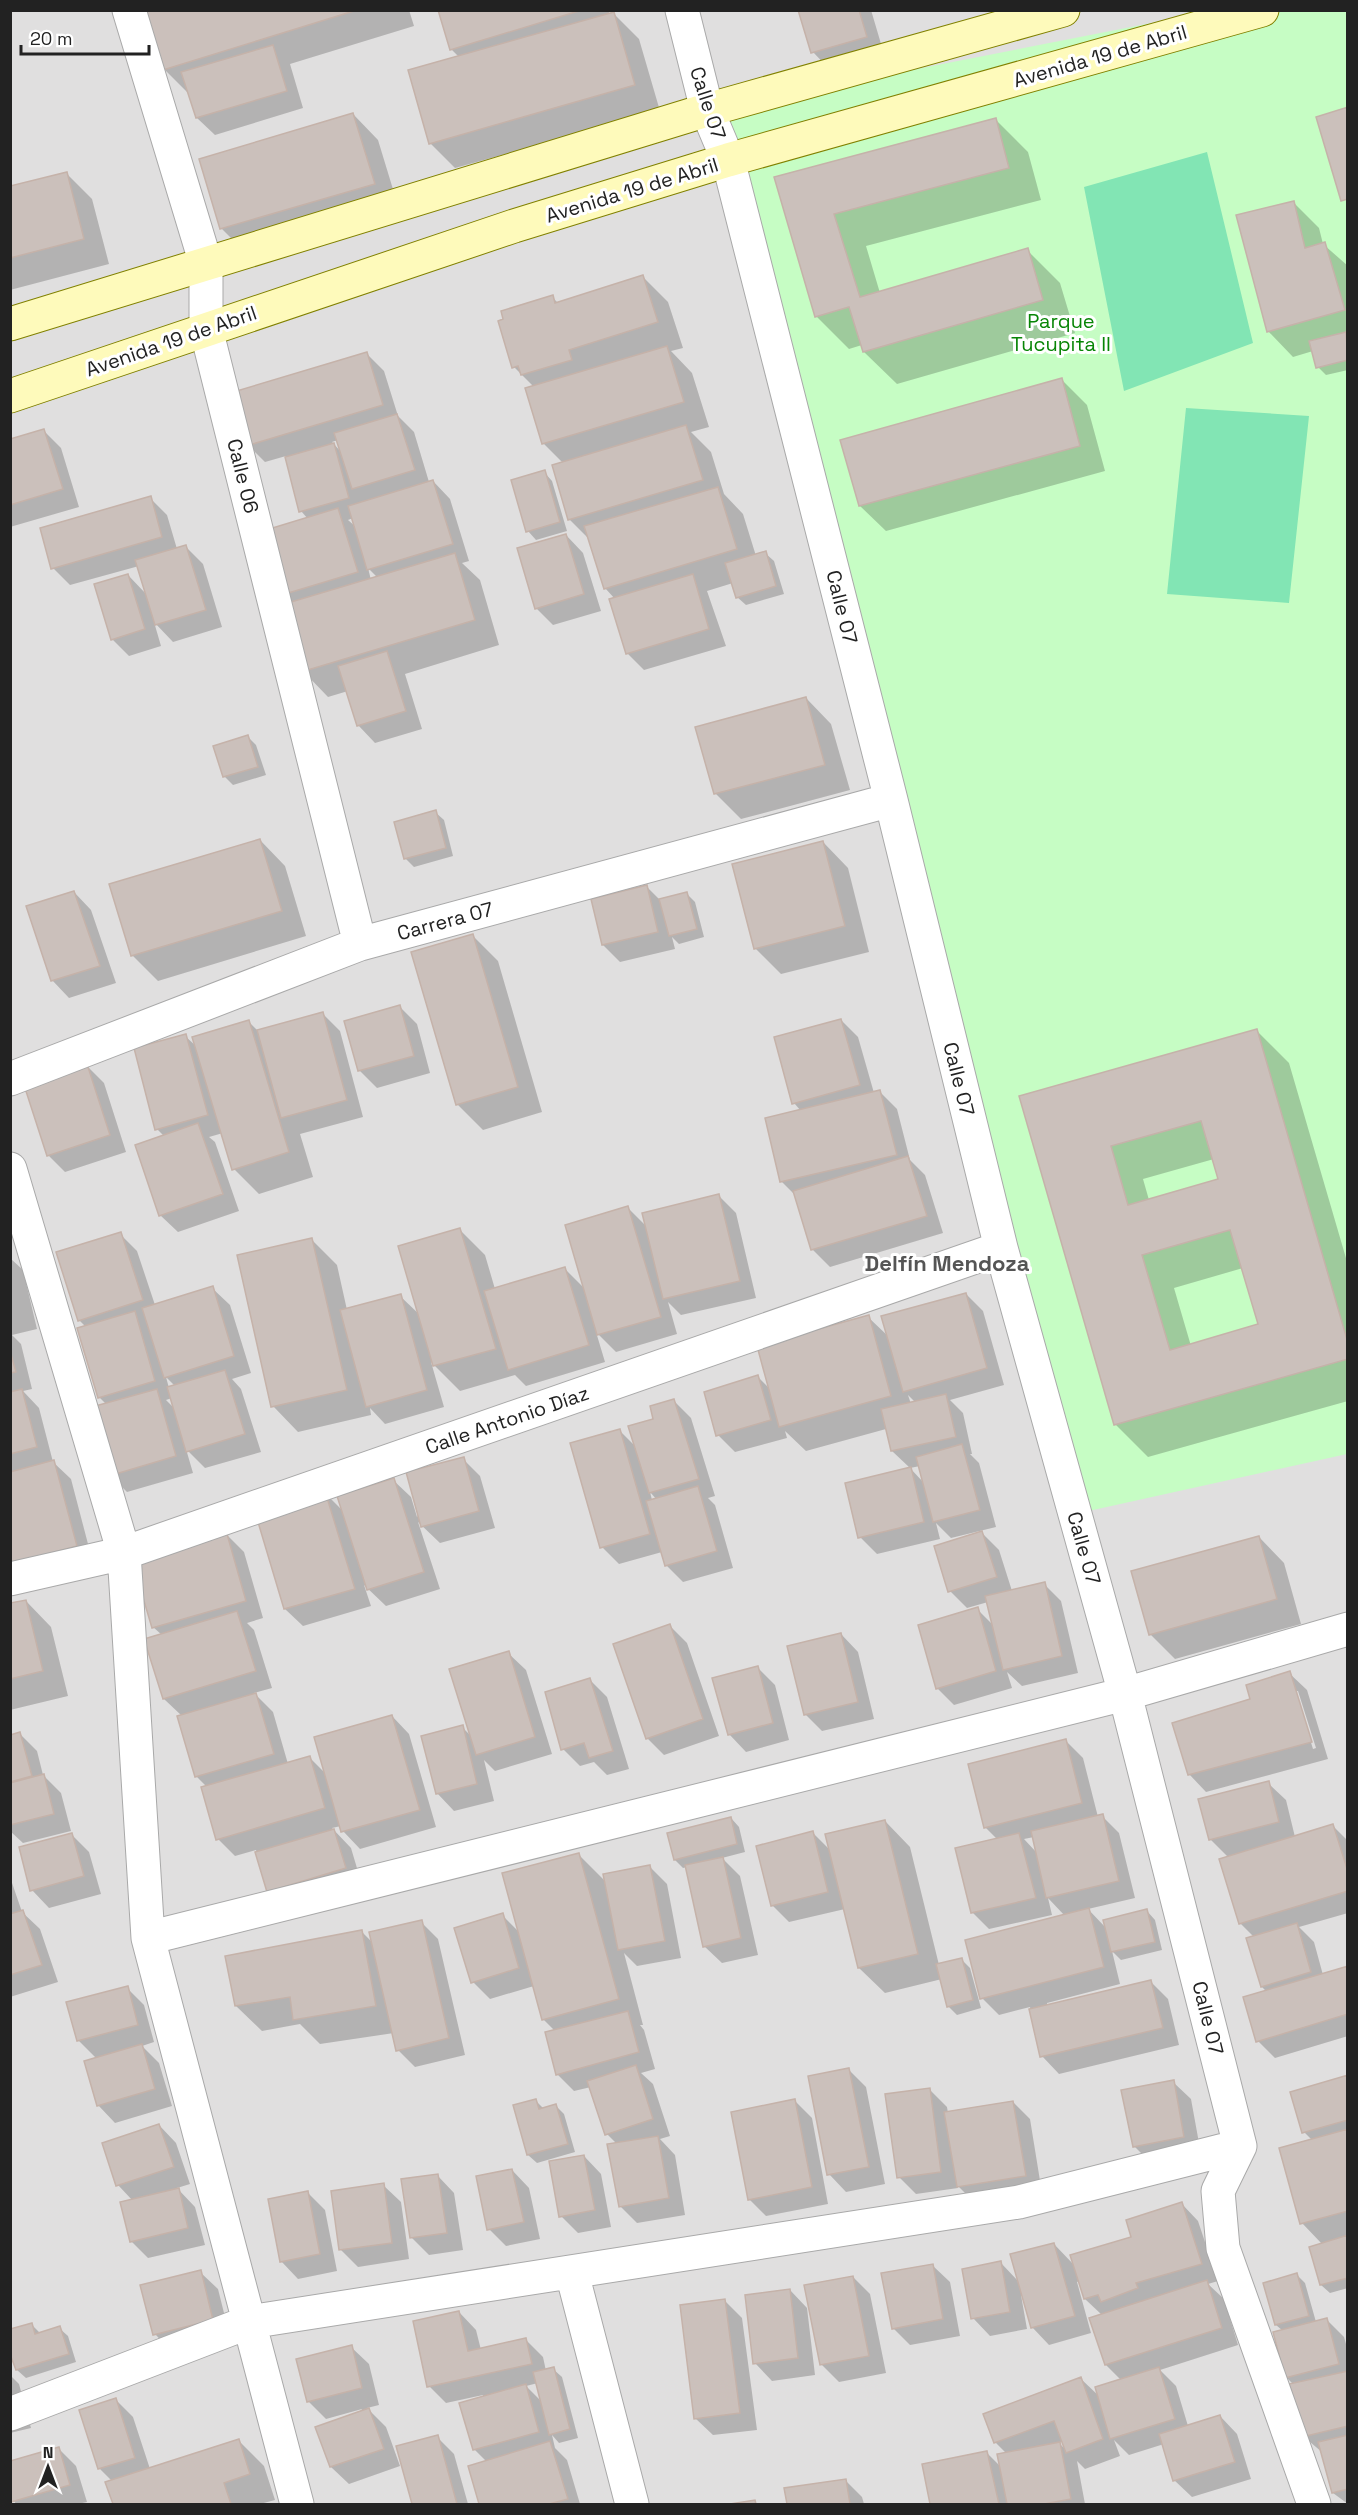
<svg xmlns="http://www.w3.org/2000/svg" width="1358" height="2515" viewBox="0 0 1358 2515" font-family="'Space Grotesk',sans-serif">
<rect width="100%" height="100%" fill="#f2eee8"/>
<!-- residential -->
<path fill="#e0dfdf" d="M11,11h1336v2493h-1336z"/>
<!-- park -->
<path fill="#c6fdc4" d="M1213,11h134v1443l-272,60 -368,-1404z"/>
<!-- pitch -->
<path fill="#82e5b4" d="M1207,152l46,191 -129,48 -40,-204z
M1186,408l123,8 -20,187 -122,-9z"/>
<!-- shadow -->
<path fill="#0003" fill-rule="evenodd" d="M146,10h263l5,16 -124,38 13,44 -88,27 -18,-17 -7,-23 -26,-26z
M440,10h168l2,5 4,-1 25,25 21,72 -205,57 -25,-25 29,-86 -8,-8z
M800,10h71l13,44 -54,16 -17,-18z
M353,114l25,26 21,69 -152,45 -25,-25 -21,-69z
M995,119l33,33 13,48 -175,46 14,47 147,-43 33,33 15,50 -178,51 -33,-32 -2,-7 -13,4 -33,-33 -40,-138z
M66,173l26,26 17,65 -99,26v-102z
M1294,203l25,25 4,16 25,22v104l-22,5 -8,-8 -5,-16 -20,6 -25,-26z
M643,277l25,25 15,46 -12,3 21,22 17,54 -18,5 20,20 13,42 19,20 13,42 9,-3 9,8 10,33 -38,11 -9,-8 -4,-14 -26,8 19,55 -82,24 -17,-17 -12,-54 -10,-11 -15,-48 -20,-20 -7,-57 -20,-20 -9,-56 -20,-20 38,-70 6,6z
M367,354l17,17 14,45 16,16 15,50 4,-1 17,18 19,62 -7,2 18,17 19,65 -94,29 17,55 -47,14 -17,-18 -10,-34 -20,6 -25,-26 -20,-65 25,-87 -7,-8 -15,-55 -21,6 -17,-17zM338,440l4,13 -10,-11zM353,518l3,9 -8,-7zM368,568l10,10 -7,2z
M1062,380l25,25 18,66 -219,60 -26,-25z
M44,431l17,17 18,59 -69,20v-86z
M544,472l8,9 15,50 -31,9 -8,-9z
M150,498l17,17 10,34 9,-2 17,17 19,63 -49,15 -19,-20 7,24 -32,10 -17,-17 16,-64 19,20 -8,-29 -69,19 -17,-17z
M566,535l17,18 18,58 -48,14 -17,-17z
M806,698l25,26 19,66 -109,29 -25,-25z
M248,737l8,8 10,30 -33,10 -8,-8 -10,-30z
M435,812l9,8 9,36 -39,11 -9,-9z
M260,840l25,26 21,70 -148,45 -26,-26z
M823,842l25,26 21,84 -88,22 -26,-26z
M647,887l13,13 27,-6 8,8 9,35 -25,7 -7,-7 3,12 -55,13 -17,-17z
M74,892l17,18 25,73 -47,15 -17,-18z
M473,936l25,25 44,151 -59,18 -26,-26z
M400,1007l17,17 13,49 -53,15 -18,-18z
M323,1014l17,17 23,86 -63,17 13,43 -54,17 -25,-25 -11,-36 -14,4 6,5 24,69 -61,21 -18,-17 4,-79 -7,-7 28,-93 12,11 52,-25 9,9z
M841,1020l17,17 16,56 6,-1 17,17 13,51 15,15 18,58 -113,34 -17,-17 -16,-53 -16,-16 20,-70 -7,-8z
M1257,1031l32,32 59,202v136l-200,56 -32,-32 -95,-327zM1214,1159l6,21 -71,20 -6,-21zM1243,1268l17,57 -69,21 -17,-58z
M87,1066l17,17 22,69 -61,20 -17,-17z
M719,1196l17,17 20,85 -75,17 -13,-13 9,32 -61,18 -20,-20 9,30 -79,24 -11,-11 -55,16 -29,-29 13,45 -59,17 -15,-16 1,7 -73,17 -25,-26 38,-167 26,26 10,45 53,-14 20,19 40,-85 25,25 10,34 69,-21 21,21 43,-81 18,18z
M120,1234l17,17 18,54 57,-17 18,17 21,68 -19,6 9,10 20,63 -56,16 -19,-19 7,24 -66,19 -17,-17 -3,-70 -8,-8 -13,-70 -7,-7zM166,1377l9,9 -6,2zM172,1398l3,11 -9,-9z
M10,1258l13,12 14,59 -25,6 9,9 11,45 -9,2 16,17 14,54 18,17 22,84 -83,9z
M966,1294l17,17 21,74 -54,15 13,13 9,41h-2l9,9 17,64 -45,11 -15,-15 4,16 -63,15 -17,-17 50,-69 14,15 -4,-17 -10,2 -18,-17 -6,-22 -80,22 -21,-20 2,7 -52,14 -17,-17 40,-58 13,13 97,-73 21,20zM908,1395l8,8 -5,1z
M674,1401l17,17 24,78 -7,2 7,7 18,63 -50,14 -17,-17 -4,-13 -43,12 -17,-17 18,-116 16,16 19,-27zM650,1492l7,8h-5z
M463,1459l17,17 15,52 -55,15 -22,-21 22,67 -54,17 -22,-21 7,21 -68,20 -18,-17 -28,-96 68,-20 19,19 49,-32 18,17 6,20z
M982,1533l17,17 13,41 32,-7 17,17 17,72 -56,13 -15,-14 5,16 -58,17 -17,-17 40,-79 17,17 -6,-24 -21,6 -17,-17z
M227,1535l17,17 19,66 -16,5 7,7 18,58 -18,5 19,19 15,52 21,-7 17,17 66,-58 17,18 27,93 -76,22 -17,-18 -2,-5 -9,2 19,20 11,37 -93,6 -13,-41 -21,6 -17,-17 -11,-52 -11,-11 -14,-60 -18,-17 -18,-59 16,-5 -9,-8z
M1259,1537l25,26 17,61 -126,35 -25,-25z
M26,1601l25,26 17,69 -58,14v-105z
M670,1626l17,17 32,93 -55,19 -17,-17z
M841,1634l17,18 16,67 -52,12 -17,-17z
M508,1653l18,17 26,84 -57,17 -11,-11 10,41 -40,10 -17,-18 25,-66 10,10z
M758,1668l17,17 14,55 -43,12 -17,-18z
M1289,1673l18,17 21,69 -122,33 -17,-18 63,-74zM1295,1691h3l18,57 -3,1z
M590,1680l17,17 22,72 -22,6 -13,-13 -14,4 -17,-17z
M20,1734l17,17 6,24 18,18 10,38 -48,12 -13,-12v-95z
M1066,1741l17,17 15,59 4,-1 17,17 16,65 -47,11 18,19 41,-17 8,9 7,30 -41,10 -9,-9 8,33 -73,19v3l103,-25 18,18 11,46 -120,29 -17,-18 -12,-49 -31,8 -17,-17 83,-82 -17,-18 4,17 -63,14 -17,-17 26,-72 -13,-13zM1034,1837l3,16 -13,-14z
M1268,1783l18,17 9,37 38,-11 15,15v72l-49,14 15,15 9,33 25,-7v68l-73,22 -17,-17 9,-49 -5,-5 -14,-48 6,-2 -14,-14 -12,-66 -18,-18z
M731,1818l8,9 6,25 -23,6 18,18 18,79 -36,8 -18,-17 -17,-79 -4,1 -8,-8z
M885,1821l25,26 29,118 23,-5 8,8 11,40 -24,7 -9,-9 -6,-27 -57,14 -26,-25 -14,-59 -56,13 -17,-17 41,-72 18,18z
M72,1835l17,17 12,42 -52,14 -17,-18z
M578,1854l28,28 44,-15 17,17 14,74 -44,8 -13,-13 19,72h-3l4,5 11,39 -14,4 12,11 17,52 -10,3 15,16 10,60 -48,8 -17,-17 -3,-62 -10,-10 -16,-47 -17,4 -17,-17 -2,-43 -12,-12 -9,-33 -44,13 -17,-17 29,-67 17,17z
M10,1877l12,35 18,17 18,53 -48,15z
M421,1922l17,17 27,116 -50,12 -17,-17 -4,-17 -74,11 -20,-20 -38,7 -26,-25 -9,-49 136,-24 9,9z
M127,1988l17,17 10,37 -12,4 17,17 13,43 -57,17 -17,-18 -2,-47 -18,-18z
M849,2070l17,17 19,97 -39,8 -17,-18z
M1348,2077v211l-18,5 -9,-8 1,-41 -20,-21 10,-83 -8,-8z
M1173,2082l18,17 10,55 -50,9 -17,-17z
M930,2090l17,17 1,6 65,-11 17,17 12,74 -66,11 -19,-19 1,3 -42,6 -17,-17z
M536,2101l8,8 12,-3 8,8 11,38 -38,11 -9,-8z
M795,2101l17,17 16,86 -62,12 -17,-17z
M159,2125l17,18 14,41 -13,4 18,19 10,38 -57,13 -17,-17 2,-40 -15,-16z
M584,2156l17,18 10,53 -33,6 -17,-17z
M512,2170l17,18 11,51 -34,7 -17,-17z
M437,2175l17,18 9,57 -34,5 -17,-17z
M383,2185l18,17 8,57 -51,8 -17,-17z
M308,2193l17,17 12,61 -39,8 -17,-18z
M1181,2203l17,18 20,60 -10,3 16,15 14,46 -78,25 16,16 12,40 32,-10 17,18 14,45 -59,18 -18,-17 -10,-36 -35,11 -15,-15 6,16 -35,13 -8,-8 8,43h-153l-9,-39 64,-12 14,14 6,-13 -11,-11 -11,-28 95,-37 20,19 21,-17 -15,-15 -4,-50 -17,-16 -6,-18 -2,1 14,51 -42,12 -17,-18 -9,-32h-2l6,34 -37,7 -17,-18 28,-55 18,19 35,-38 20,21 59,-27zM1063,2441l5,11 -9,-9z
M932,2265l18,17 10,54 -50,9 -17,-17z
M200,2272l18,17 12,48 -58,15 -17,-18z
M1296,2274l9,9 11,39 10,-3 18,18 4,14v153l-15,-11 -10,-40 -20,-17 -9,-51 -8,-8 -3,-46 -7,-6 -12,-41z
M853,2277l17,17 16,79 -47,9 -17,-17 -16,-78z
M790,2290l17,18 8,67 -43,6 -17,-18z
M725,2301l17,17 15,112 -44,5 -18,-17z
M459,2312l17,18 5,20 45,-10 17,17 3,14 7,-2 9,8 16,61 -19,5 -7,-8 3,13 12,12 13,44h-99l-11,-37 17,-5 -13,-13 9,-54 -37,8 -17,-17zM538,2383l5,20 -17,-17z
M31,2324l9,9 19,-5 9,8 8,26 -50,16 -9,-8z
M351,2347l18,17 10,41 -12,3 19,19 14,39 -51,18 -18,-17 31,-58 -36,10 -18,-18z
M10,2375l9,9 12,44 -21,5z
M116,2400l17,17 17,52 89,-28 25,25 11,34 -15,4h-146l-7,-21 5,-2 -12,-12 -19,-58z
M437,2437l17,17 14,50h-54l-16,-57z
M59,2449l17,17 11,36 -9,2h-62l-6,-9v-32z
M845,2480l17,17 2,7h-76l-2,-14z"/>
<!-- building -->
<path fill="#cbc0bb" stroke="#c5b2a9" stroke-width="1.5" fill-rule="evenodd" d="M145,10h212l-194,60z
M438,10h144l-132,40z
M798,10h61l8,27 -56,16z
M614,12l21,73 -206,59 -21,-74z
M273,45l14,46 -91,27 -15,-46z
M1348,107v92l-7,2 -25,-84z
M353,113l22,71 -155,45 -21,-70z
M996,118l13,50 -175,46 26,83 168,-49 15,52 -180,52 -14,-45 -34,10 -41,-140z
M67,172l17,67 -74,19v-72z
M1294,201l11,47 20,-6 20,68 -78,22 -31,-117z
M643,275l15,47 -89,28 3,10 -51,15 -3,-9 -6,2 -14,-47 5,-2 -2,-8 52,-16 2,8z
M1346,332l2,28 -32,8 -7,-27z
M667,346l17,56 -142,42 -17,-56z
M367,352l16,53 -137,41 -16,-53z
M1062,378l18,68 -221,60 -19,-66z
M397,414l18,56 -63,19 -18,-56z
M686,425l17,55 -135,40 -16,-55z
M44,429l19,60 -53,16v-66z
M334,443l15,55 -50,14 -14,-55z
M545,470l15,52 -34,10 -15,-52z
M433,480l20,64 -86,26 -19,-64z
M718,487l19,62 -133,40 -20,-63z
M151,496l11,41 -111,32 -11,-41z
M338,508l20,64 -83,25 -19,-64z
M566,534l18,60 -49,15 -18,-61z
M186,545l20,65 -51,15 -20,-65z
M766,551l10,35 -40,12 -11,-35z
M455,553l20,67 -174,52 -20,-67z
M128,574l17,55 -34,11 -17,-56z
M693,574l16,55 -83,25 -17,-55z
M387,651l19,60 -49,15 -19,-60z
M806,697l19,68 -111,29 -19,-67z
M248,735l10,32 -35,10 -10,-31z
M436,810l10,38 -42,11 -10,-37z
M260,839l22,72 -151,45 -22,-72z
M823,841l22,85 -91,23 -22,-85z
M647,885l11,47 -56,13 -11,-46z
M74,891l26,75 -49,15 -25,-75z
M687,892l10,37 -28,7 -10,-37z
M473,934l45,153 -62,18 -45,-153z
M400,1005l14,51 -56,15 -14,-50z
M323,1012l24,88 -66,18 -24,-88z
M841,1019l19,66 -68,19 -18,-67z
M249,1020l40,132 -57,18 -40,-133z
M1257,1029l91,314v16l-234,66 -95,-329zM1201,1121l17,58 -90,26 -17,-59zM1230,1230l28,94 -88,26 -28,-95z
M186,1034l22,81 -53,15 -21,-82z
M87,1064l23,71 -63,21 -23,-71z
M880,1090l17,65 -117,27 -15,-64z
M198,1123l25,71 -64,22 -24,-71z
M908,1156l19,60 -116,34 -18,-59z
M719,1194l21,87 -77,18 -21,-86z
M628,1206l33,111 -64,18 -32,-110z
M460,1228l36,121 -63,17 -35,-120z
M121,1232l22,68 -65,21 -22,-69z
M312,1238l35,152 -76,17 -34,-152z
M565,1267l24,78 -81,25 -24,-79z
M213,1286l21,70 -70,22 -22,-70z
M966,1293l21,75 -84,24 -22,-76z
M401,1294l26,96 -61,17 -26,-97z
M135,1311l20,70 -57,17 -21,-70z
M869,1315l22,81 -112,31 -22,-81z
M10,1351l6,21 -6,1z
M225,1370l20,64 -59,18 -19,-65z
M758,1375l13,45 -55,16 -12,-44z
M22,1389l15,58 -27,7v-62z
M157,1389l19,67 -67,20 -21,-68z
M946,1394l10,43 -65,14 -10,-42z
M674,1399l25,80 -50,14 -21,-67 25,-7 -3,-13z
M620,1429l30,105 -50,14 -30,-105z
M962,1444l18,66 -47,12 -17,-65z
M464,1457l15,54 -58,16 -15,-55z
M54,1460l23,86 -67,18v-92z
M911,1467l13,55 -66,16 -13,-55z
M394,1478l30,94 -57,18 -30,-94z
M698,1486l19,65 -52,15 -19,-65z
M325,1491l30,98 -71,20 -29,-97z
M982,1531l15,46 -49,15 -14,-46z
M227,1534l19,67 -94,27 -20,-68z
M1259,1536l18,63 -128,36 -18,-64z
M1045,1582l17,74 -59,14 -18,-74z
M26,1600l17,71 -33,8v-76z
M978,1607l18,64 -60,18 -18,-64z
M237,1611l19,60 -93,28 -19,-60z
M670,1624l33,95 -57,20 -33,-95z
M841,1633l17,69 -54,13 -17,-69z
M509,1651l26,86 -59,18 -27,-86z
M758,1666l15,57 -45,12 -16,-57z
M1290,1671l22,71 -124,33 -16,-52 78,-24 -4,-14z
M590,1678l23,73 -24,7 -5,-15 -23,7 -16,-58z
M256,1693l18,61 -79,23 -18,-61z
M392,1715l28,95 -79,22 -27,-95z
M463,1725l14,59 -41,10 -15,-58z
M20,1732l12,44 -22,6v-47z
M1066,1739l16,64 -98,25 -16,-64z
M310,1756l15,52 -109,32 -15,-53z
M44,1774l10,40 -44,11v-42z
M1269,1781l10,41 -70,18 -11,-41z
M1103,1814l16,67 -73,17 -15,-67z
M731,1817l6,27 -63,16 -7,-27z
M885,1820l33,134 -60,14 -33,-134z
M1333,1824l15,48v19l-109,33 -20,-65z
M334,1829l12,39 -79,24 -12,-40z
M813,1831l15,61 -57,14 -15,-60z
M72,1833l12,43 -54,15 -11,-44z
M1019,1833l17,65 -65,15 -16,-65z
M579,1853l40,146 -77,21 -40,-147z
M723,1857l18,81 -38,9 -18,-82z
M650,1865l15,76 -47,9 -15,-76z
M1089,1908l15,59 -124,32 -15,-59z
M1147,1909l8,33 -44,10 -8,-32z
M23,1910l19,55 -32,10v-61z
M503,1913l16,55 -48,15 -17,-55z
M422,1920l27,118 -53,13 -27,-119z
M1297,1923l14,49 -50,15 -15,-49z
M362,1930l14,76 -83,14 -3,-23 -55,9 -10,-50z
M962,1958l11,42 -26,7 -11,-43z
M1348,1966v48l-92,28 -13,-45z
M1151,1980l12,48 -123,29 -11,-48z
M128,1986l10,39 -61,16 -11,-39z
M628,2011l11,41 -83,23 -11,-43z
M142,2044l13,45 -58,17 -13,-45z
M636,2065l17,54 -48,16 -18,-54z
M849,2068l20,99 -42,8 -19,-99z
M1348,2075v45l-46,13 -12,-41z
M1174,2080l10,57 -51,10 -12,-57z
M930,2088l11,84 -44,6 -12,-84z
M536,2099l3,10 17,-5 12,40 -41,11 -14,-50z
M795,2099l17,88 -64,13 -17,-88z
M1013,2101l13,75 -69,11 -13,-75z
M159,2124l15,43 -58,19 -14,-43z
M1348,2129v82l-48,13 -21,-76z
M658,2136l11,62 -50,9 -12,-63z
M584,2155l11,55 -36,7 -10,-56z
M512,2169l12,53 -37,8 -11,-54z
M438,2174l9,59 -37,5 -9,-59z
M384,2183l8,60 -53,7 -8,-59z
M179,2188l9,40 -58,14 -10,-40z
M308,2191l12,63 -40,8 -12,-63z
M1182,2202l20,62 -66,19 2,5 -37,14 -3,-7 -14,4 -14,-44 61,-18 -5,-17z
M1348,2235v43l-28,7 -11,-38z
M1054,2243l21,73 -44,12 -21,-74z
M1001,2261l9,51 -39,7 -9,-50z
M933,2264l10,55 -51,10 -11,-56z
M201,2270l12,50 -60,15 -13,-50z
M1297,2273l12,43 -34,9 -12,-42z
M853,2276l16,80 -49,9 -16,-80z
M1207,2280l15,48 -117,37 -16,-47z
M790,2289l8,69 -45,6 -8,-69z
M725,2299l15,114 -46,6 -14,-114z
M459,2311l9,40 58,-13 6,26 -105,23 -14,-66z
M1327,2318l12,46 -54,14 -12,-46z
M32,2323l3,11 25,-8 9,28 -53,16 -6,-16v-25z
M352,2345l10,43 -55,14 -11,-43z
M554,2367l16,62 -21,6 -16,-63z
M1159,2367l16,52 -65,20 -15,-52z
M1348,2371v55l-46,11 -13,-53z
M1081,2377l22,62 -37,14 -12,-32 -60,22 -11,-29z
M526,2384l13,48 -66,18 -14,-47z
M116,2398l19,60 -37,11 -19,-59z
M369,2408l15,41 -54,18 -15,-40z
M1220,2415l15,47 -62,19 -14,-47z
M438,2435l19,69h-45l-16,-58z
M1348,2435v54l-16,4 -14,-51z
M239,2439l11,35 -26,9 7,21h-118l-8,-22z
M550,2441l18,58 -19,5h-70l-11,-38z
M1060,2442l11,57 -27,5h-37l-10,-50z
M59,2447l11,38 -59,17 -1,-41z
M987,2451l12,53h-69l-8,-40z
M846,2479l4,25h-63l-3,-16z
M755,2500l1,4h-26z"/>
<g fill="none" stroke-linecap="round" stroke-linejoin="round">
<defs>
<path id="street" d="M129,10l77,254v65l154,615
M682,10l25,100 21,50 163,640 110,448 124,446 115,452
M10,1079l350,-135 531,-144
M10,1169l114,384 24,385 149,566
M10,1579l114,-26 877,-305
M148,1938l977,-244 223,-65
M1240,2146l-22,45 5,57 91,256
M572,2273l60,231
M10,2414l239,-92 770,-120 221,-56"/>
<path id="secondary" d="M10,324l697,-214 356,-100
M10,396l504,-170 214,-66 534,-150"/>
</defs>
<!-- street casing -->
<use href="#street" stroke="#a9a9a9" stroke-width="35"/>
<!-- secondary casing -->
<use href="#secondary" stroke="#818100" stroke-width="35"/>
<!-- street -->
<use href="#street" stroke="#fff" stroke-width="33"/>
<!-- secondary -->
<use href="#secondary" stroke="#fefabb" stroke-width="33"/>
</g>
<g text-anchor="middle" dominant-baseline="central" stroke-width="6" stroke-linejoin="round" paint-order="stroke">
<!-- street labels -->
<g font-size="20" fill="#222" stroke="#fff">
<text transform="translate(1100 56) rotate(-16)">Avenida 19 de Abril</text>
<text transform="translate(708 103) rotate(72)">Calle 07</text>
<text transform="translate(632 190) rotate(-17)">Avenida 19 de Abril</text>
<text transform="translate(171 341) rotate(-19)">Avenida 19 de Abril</text>
<text transform="translate(243 476) rotate(76)">Calle 06</text>
<text transform="translate(842 607) rotate(76)">Calle 07</text>
<text transform="translate(445 921) rotate(-15)">Carrera 07</text>
<text transform="translate(959 1079) rotate(76)">Calle 07</text>
<text transform="translate(507 1420) rotate(-19)">Calle Antonio Díaz</text>
<text transform="translate(1084 1548) rotate(74)">Calle 07</text>
<text transform="translate(1208 2018) rotate(76)">Calle 07</text>
</g>
<!-- park labels -->
<g font-size="20" fill="#088506" stroke="#fff">
<text x="1061" y="321">Parque<tspan x="1061" dy="23">Tucupita II</tspan></text>
</g>
<!-- quarter labels -->
<g font-size="22" font-weight="bold" fill="#555" stroke="#fff">
<text x="947" y="1263">Delfín Mendoza</text>
</g>
</g>
<!-- border -->
<rect width="1358" height="2515" fill="none" stroke="#222222" stroke-width="24"/>
<!-- north arrow -->
<g transform="translate(48 2467)" stroke="#ffffff" stroke-width="4.5" paint-order="stroke">
<path d="M0-4.5L10 22L0 15L-10 22Z" fill="#222222"/>
<text y="-9" font-size="16" font-weight="bold" text-anchor="middle" fill="#222222">N</text>
</g>
<!-- scale -->
<path d="M21 45v9h128v-9" fill="none" stroke="#222222" stroke-width="3"/>
<text x="30" y="45" font-size="18" fill="#222222" stroke="#ffffff" stroke-width="4.5" paint-order="stroke">20 m</text>
</svg>
